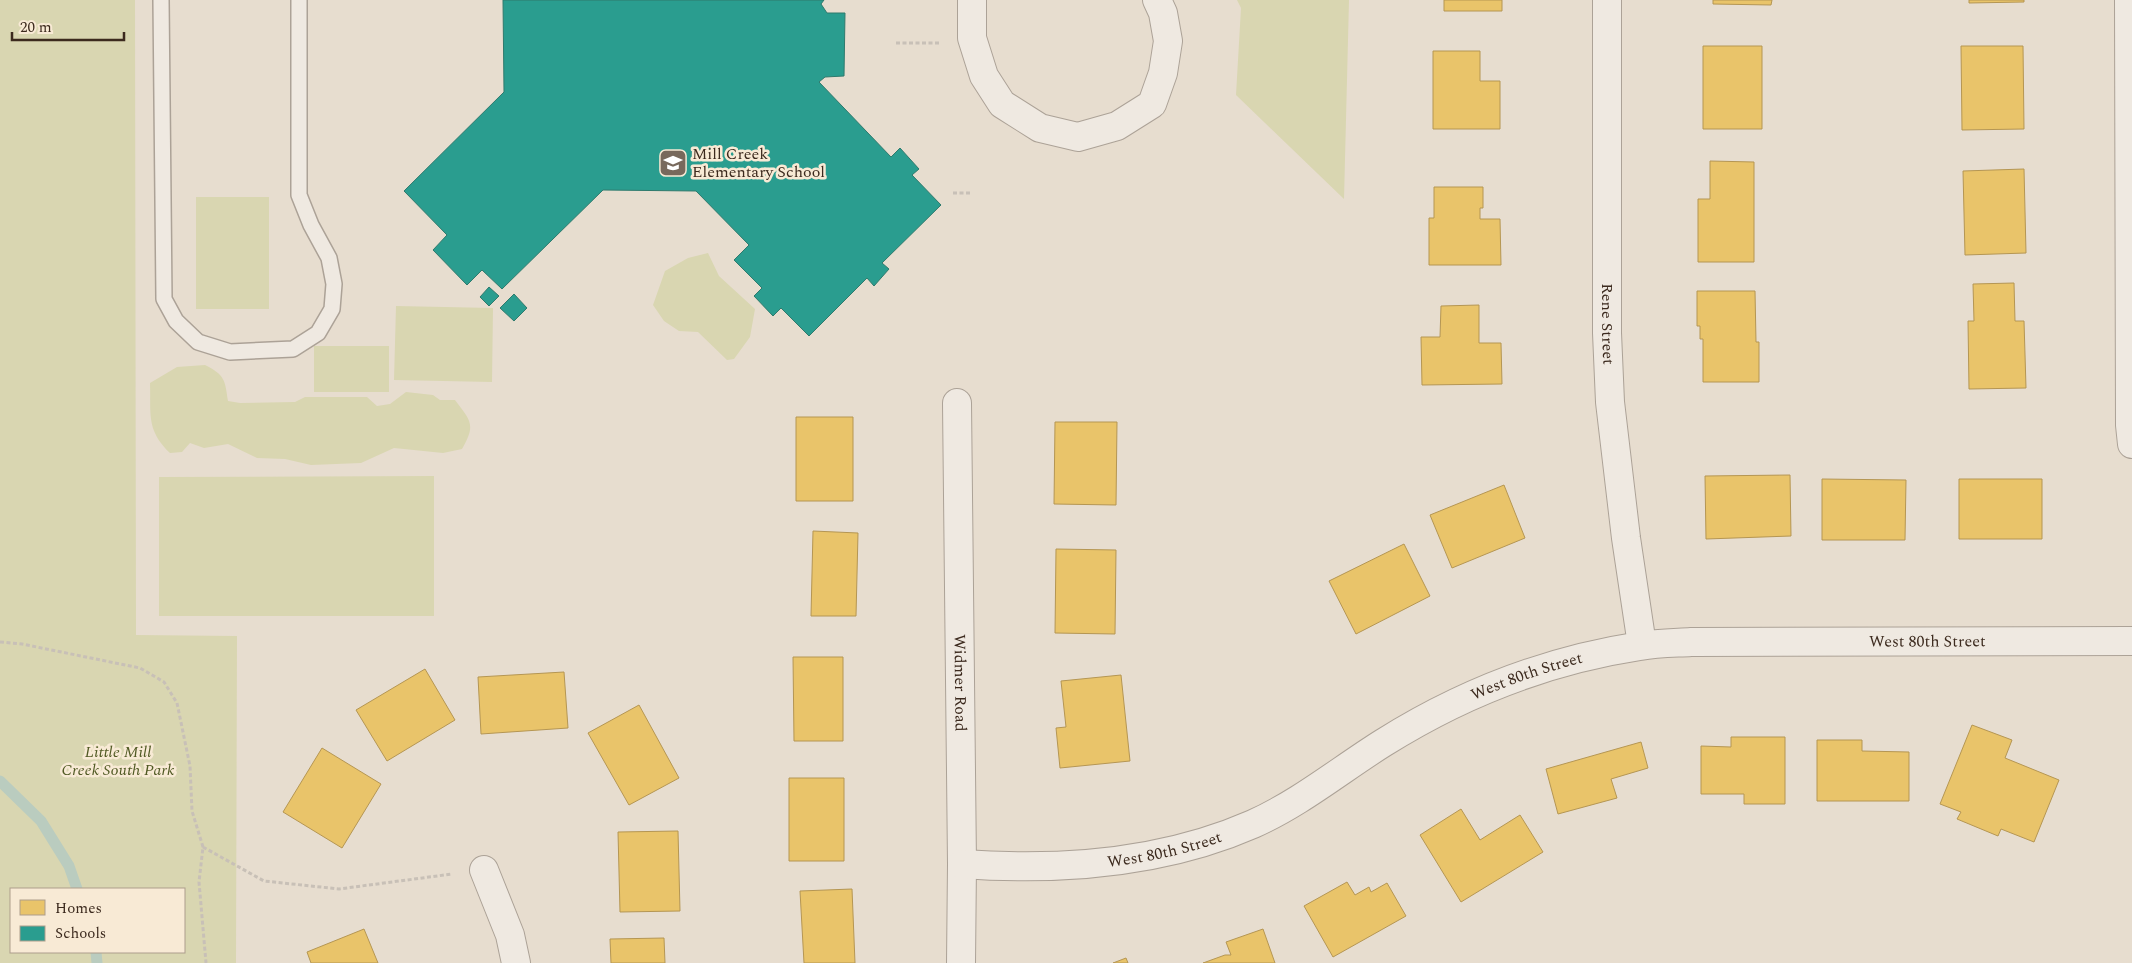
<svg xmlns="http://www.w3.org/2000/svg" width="2132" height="963" viewBox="0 0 2132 963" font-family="Spectral,serif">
<rect width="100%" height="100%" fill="#e7ddcf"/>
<!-- green -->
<path fill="#d9d6b1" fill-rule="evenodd" d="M0,0h135l1,635 101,1 -1,327h-236zM11,889h173v63h-173z
M1237,0h112l-5,199 -108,-104 5,-87z
M196,197h73v112h-73z
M708,253l11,23 36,33 -5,28 -16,22 -7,1 -29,-28 -19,-1 -15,-10 -11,-16 12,-34 23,-13z
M396,306l97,2 -1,74 -98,-2z
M314,346h75v46h-75z
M205,365c20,10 20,15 23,36l12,2 55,-1 10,-5h62l10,9 13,-2 16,-12 27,3 7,5h15c16,21 21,25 7,49l-19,4 -49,-5 -33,15 -50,2 -26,-6 -28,-1 -29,-14 -24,4 -14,-5 -8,9 -12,1c-24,-23 -19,-39 -20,-70l27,-16z
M434,476v140h-275v-139z"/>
<!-- homes -->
<path fill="#e9c46a" stroke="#b59653" d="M1444,0h58v11h-58z
M1713,0h59l-1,5 -58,-1z
M1969,0h55v2l-55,1z
M1703,46h59v83h-59z
M1961,46h62l1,83 -62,1z
M1433,51h47v30h20v48h-67z
M1710,161l44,1v100h-56v-63h12z
M2024,169l2,84 -61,2 -2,-84z
M1434,187h49v21h-3v11h20l1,46h-72v-47h5z
M2014,283l1,38h9l2,67 -57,1 -1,-68h6l-1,-37z
M1697,291h58l1,51h3v40h-56v-43h-3v-13h-3z
M1479,305v38h22l1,41 -80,1 -1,-48h19l1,-31z
M796,417h57v84h-57z
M1055,422h62l-1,83 -62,-1z
M1790,475l1,61 -85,3 -1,-63z
M1822,479l84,1 -1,60h-83z
M1959,479h83v60h-83z
M1504,485l21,53 -73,30 -22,-53z
M813,531l45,2 -2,83h-45z
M1404,544l26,52 -74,38 -27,-53z
M1056,549l60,1 -1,84 -60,-1z
M793,657h50v84h-49z
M425,669l30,51 -68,41 -31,-51z
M564,672l4,56 -87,6 -3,-57z
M1121,675l9,86 -70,7 -4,-40 10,-1 -5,-46z
M639,705l40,73 -50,27 -41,-72z
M1972,725l40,15 -7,18 54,22 -25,62 -33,-13 -3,7 -41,-17 4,-7 -21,-8z
M1731,737h54v67h-41v-10h-43v-48l30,1z
M1817,740h45v11l47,1v49h-92z
M1641,742l7,26 -37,11 6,19 -59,16 -12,-45z
M322,748l59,36 -39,64 -59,-36z
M789,778h55v83h-55z
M1461,809l19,31 40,-25 23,37 -82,50 -41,-67z
M678,831l2,80 -60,1 -2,-80z
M1347,882l8,13 14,-8 2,5 16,-9 19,33 -73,41 -29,-51z
M852,889l3,74h-51l-4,-72z
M364,929l14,34h-67l-4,-11z
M1263,929l12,34h-72l22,-8h6l-5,-13z
M664,938l1,25h-54l-1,-24z
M1126,958l2,5h-15z"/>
<!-- schools -->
<path fill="#2a9d8f" stroke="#2f7a6d" d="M503,0h321l-3,4 6,9h18l-1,63 -19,1 -6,5 72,75 9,-9 19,21 -7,6 29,30 -59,58 7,6 -15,17 -7,-8 -58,58 -28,-28 -8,8 -19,-20 8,-8 -28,-28 15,-15 -53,-54 -93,-1 -101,99 -20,-19 -15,15 -34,-35 14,-15 -43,-44 100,-99z
M489,287l10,9 -10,10 -9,-9z
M514,294l13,14 -13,13 -14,-13z"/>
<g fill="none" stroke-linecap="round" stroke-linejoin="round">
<!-- stream -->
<path stroke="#baccbf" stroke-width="11" d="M0,781l41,40 28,45 8,23
M96,952l1,11"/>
<defs>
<path id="service" d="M161,0l3,299 12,22 22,21 32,10 63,-3 25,-16 14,-24 2,-25 -5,-26 -18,-33 -12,-30v-195"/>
<g id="minor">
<path d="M972,0v38l12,38 18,28 38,24 38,9 39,-11 35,-22 11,-31 5,-32 -5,-28 -6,-13"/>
<path id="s1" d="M1607,0v333l3,69 16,136 16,107"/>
<path d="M2129,0l1,425 2,19"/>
<path id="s2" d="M957,403l5,461 -1,99"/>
<path id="s3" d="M962,864c98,7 200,0 291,-40 47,-21 87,-54 130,-81 78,-49 165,-83 257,-97 17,-3 34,-3 51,-4l441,-1"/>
<path d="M484,870l26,65 6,28"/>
</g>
</defs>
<!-- service casing -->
<use href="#service" stroke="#aca297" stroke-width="18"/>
<!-- minor casing -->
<use href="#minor" stroke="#aca297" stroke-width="30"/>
<!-- path -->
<path stroke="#c8c0b7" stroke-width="3" stroke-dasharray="4 2.5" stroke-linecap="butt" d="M896,43h43
M953,193h19
M0,642l22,2 118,24 24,14 13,21 13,63 2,45 11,36 -4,35 7,81
M203,847l61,34 75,8 113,-15"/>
<!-- service -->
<use href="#service" stroke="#efe9e1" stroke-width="15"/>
<!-- minor -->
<use href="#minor" stroke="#efe9e1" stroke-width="28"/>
</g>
<!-- icons -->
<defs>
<symbol id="school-square" viewBox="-11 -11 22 22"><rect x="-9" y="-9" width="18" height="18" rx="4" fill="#78695c" stroke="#f8ead5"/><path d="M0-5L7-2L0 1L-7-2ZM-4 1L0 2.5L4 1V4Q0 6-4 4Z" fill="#fff"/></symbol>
</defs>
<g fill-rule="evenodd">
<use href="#school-square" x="657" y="147" width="32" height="32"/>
</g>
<g text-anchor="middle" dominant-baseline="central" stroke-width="5" stroke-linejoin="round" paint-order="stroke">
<!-- poi labels -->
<g font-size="16" fill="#3c2a1e" stroke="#f8ead5" text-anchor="start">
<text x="692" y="154">Mill Creek<tspan x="692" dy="18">Elementary School</tspan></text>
</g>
<!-- street labels -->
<g font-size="16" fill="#3c2a1e" stroke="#f8ead5">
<text stroke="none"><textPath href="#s1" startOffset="324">Rene Street</textPath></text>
<text stroke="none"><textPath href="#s3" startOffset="1014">West 80th Street</textPath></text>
<text stroke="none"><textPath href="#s3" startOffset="609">West 80th Street</textPath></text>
<text stroke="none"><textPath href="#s2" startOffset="280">Widmer Road</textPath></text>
<text stroke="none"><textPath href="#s3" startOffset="204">West 80th Street</textPath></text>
</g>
<!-- park labels -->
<g font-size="16" font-style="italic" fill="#515a24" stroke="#f8ead5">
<text x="118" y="752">Little Mill<tspan x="118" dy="18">Creek South Park</tspan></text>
</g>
</g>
<!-- legend -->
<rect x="10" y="888" width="175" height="65" fill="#f8ead5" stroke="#ad9d8c"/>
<rect x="20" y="900" width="25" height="15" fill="#e9c46a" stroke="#ad9d8c"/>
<text x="55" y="913" font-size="15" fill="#3c2a1e">Homes</text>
<rect x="20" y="926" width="25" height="15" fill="#2a9d8f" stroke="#ad9d8c"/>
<text x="55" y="938" font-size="15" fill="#3c2a1e">Schools</text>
<!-- scale -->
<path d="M12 32v8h112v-8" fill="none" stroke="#3c2a1e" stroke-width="2.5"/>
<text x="20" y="32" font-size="15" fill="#3c2a1e" stroke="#f8ead5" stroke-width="4" paint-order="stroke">20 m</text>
</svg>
